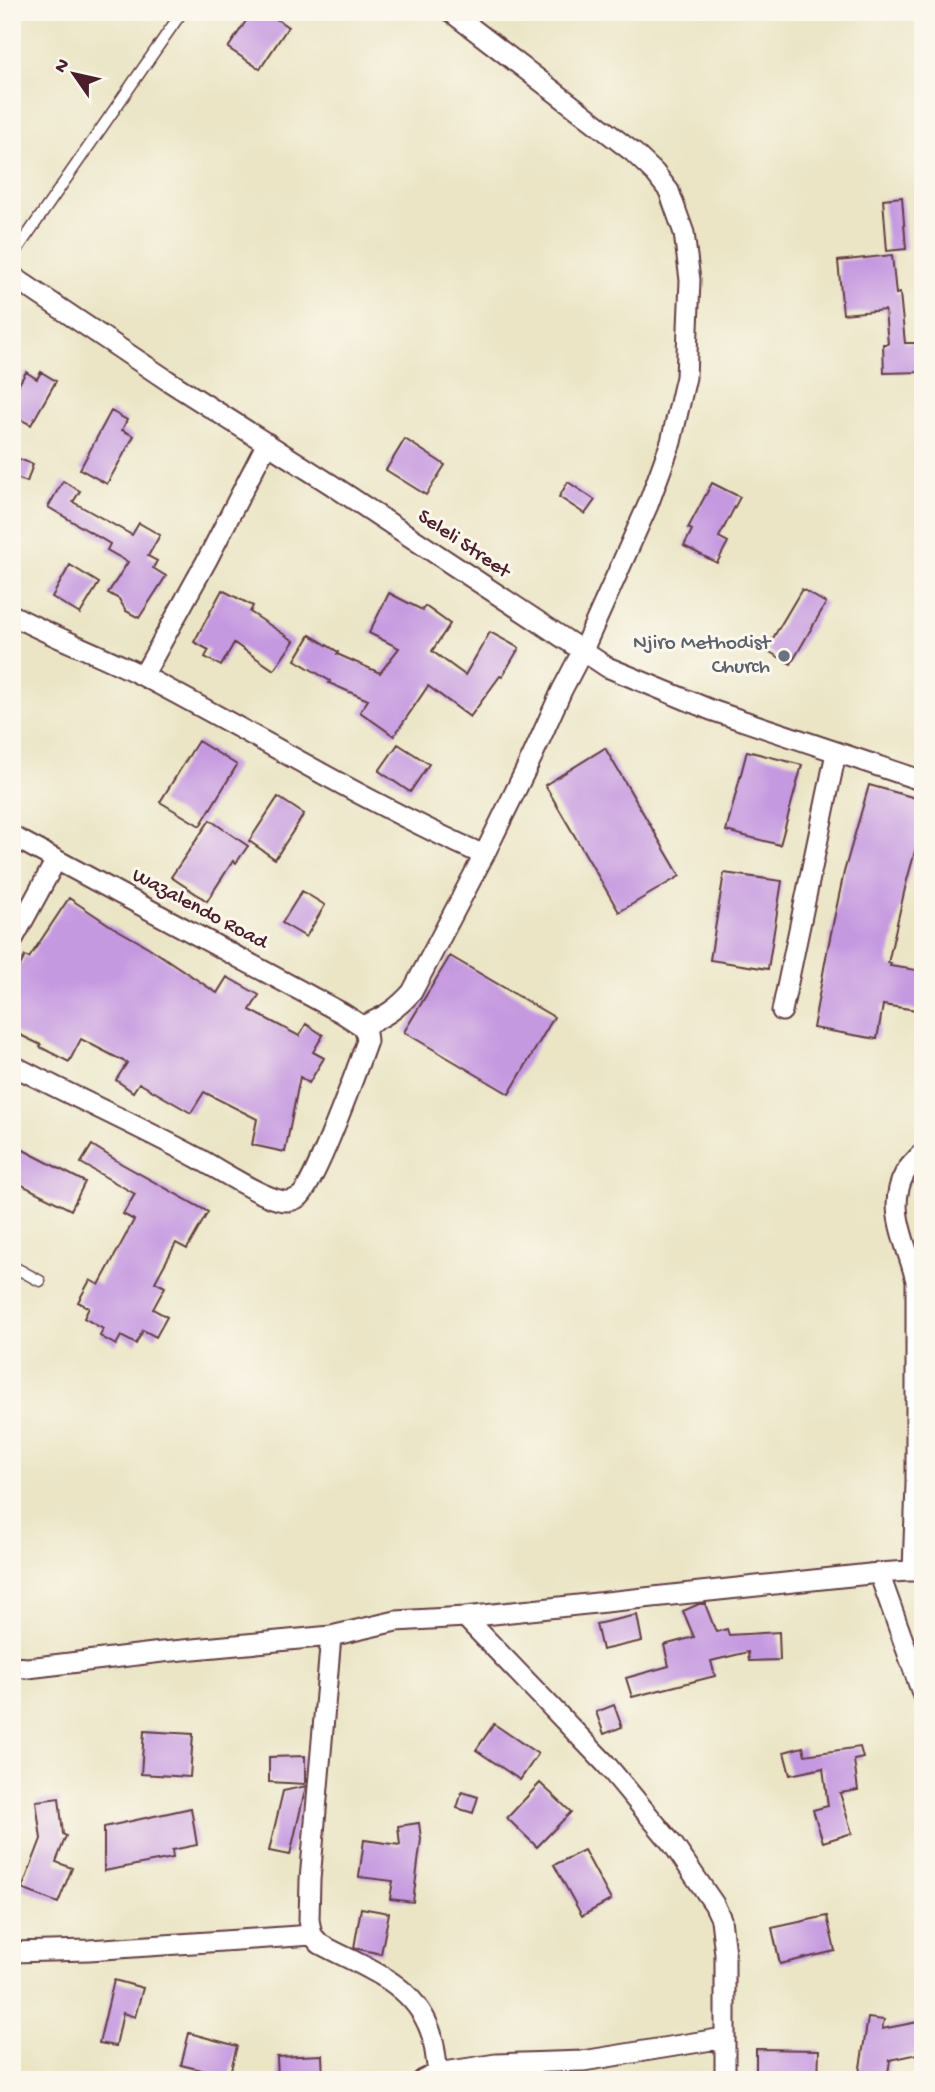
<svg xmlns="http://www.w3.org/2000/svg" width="935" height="2092" viewBox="0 0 935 2092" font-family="'Gochi Hand',sans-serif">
<rect width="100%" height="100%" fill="#fbf7ec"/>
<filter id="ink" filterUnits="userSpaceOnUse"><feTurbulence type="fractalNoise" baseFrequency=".0143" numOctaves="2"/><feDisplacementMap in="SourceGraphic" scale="14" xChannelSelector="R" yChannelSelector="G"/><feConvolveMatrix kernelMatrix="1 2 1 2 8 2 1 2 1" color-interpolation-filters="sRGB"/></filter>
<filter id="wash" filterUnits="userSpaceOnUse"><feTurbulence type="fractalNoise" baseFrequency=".00686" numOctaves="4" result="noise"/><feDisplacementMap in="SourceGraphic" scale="28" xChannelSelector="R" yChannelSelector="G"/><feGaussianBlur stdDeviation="1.57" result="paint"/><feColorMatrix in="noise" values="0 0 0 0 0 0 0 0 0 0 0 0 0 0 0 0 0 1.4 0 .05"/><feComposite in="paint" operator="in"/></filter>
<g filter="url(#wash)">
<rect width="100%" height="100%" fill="#ebe5c6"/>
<g id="blocks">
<!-- building -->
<path fill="#c599e0" d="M252,12h14l22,15 -28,42 -32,-21z
M902,197l4,52 -19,2 -4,-52z
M892,255l4,39 4,-1 5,50h18v29l-39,1 -1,-29h5l-3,-34 -42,4 -5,-53z
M26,372l11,7 4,-7 15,9 -25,44 -19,-10v-19z
M111,411l16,9 -5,10 12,6 -27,48 -27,-15z
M405,439l40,26 -19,30 -40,-25z
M19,459l14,5 -6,18 -14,-5z
M63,481l17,10 -7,11 59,33 7,-12 21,12 -12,21 9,5 -4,7 13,8 -27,42 -13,-7 -7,-12 -11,-6 20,-31 -21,-12 3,-6 -62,-37z
M568,482l27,18 -10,14 -26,-17z
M712,483l28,14 -21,40 9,5 -11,21 -33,-17 8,-16 -4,-2z
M70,565l29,18 -19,31 -28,-17z
M802,589l24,14 -35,61 -25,-14z
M222,590l31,16 -3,6 44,29 -20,29 -40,-27 -13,23 -16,-9 4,-7 -15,-8z
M389,593l33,17 3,-4 25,18 -18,27 33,24 25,-43 29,16 -17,29 -2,-1 -30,41 -42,-31 -34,50 -34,-24 8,-12 -39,-17 1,-2 -35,-21 15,-25 28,17 -1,2 43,19 19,-25 -30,-15z
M198,741l39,24 -37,61 -40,-24z
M398,744l31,20 -19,28 -31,-21z
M605,748l75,128 -61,36 -74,-127z
M747,751l55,14 -22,80 -54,-14z
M869,785l54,15v22l-17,62 -18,79h3l-1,3 33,5v40l-40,-6 -6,34 -64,-11 14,-76 17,-80z
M278,797l26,17 -29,45 -26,-18z
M210,820l38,26 -12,17 -3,-2 -26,40 -36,-24z
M724,873l58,8 -14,88 -58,-9z
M302,891l23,14 -19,32 -24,-14z
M69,898l42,28 37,21 69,46 10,-16 32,18 -9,15 49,26 7,-12 17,11 -10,17 11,6 -15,25 -9,-6 -15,75 -33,-7 5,-26 -53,-27 -13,21 -52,-30 -6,9 -17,-12 11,-17 -46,-24 -12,23 -29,-15 1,-2 -29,-14v-50l13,-25 4,2z
M450,956l104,61 -45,77 -105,-62z
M12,1144l73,38 -14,28 -59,-30z
M92,1145l30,19 86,48 -21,37 -11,-6 -21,39 10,5 -12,22 14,8 -11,20 -13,-7 -7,14 -15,-8 -5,9 -16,-9 3,-7 -19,-11 5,-10 -11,-6 12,-22 9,5 35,-65 -11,-6 12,-20 -54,-31z
M699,1604h6l11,28 11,-3 2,6 50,-3 1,28 -31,1 -1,-9 -37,9 4,15 -83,21 -6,-19 43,-12 -5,-21 30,-8 -11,-26z
M637,1615l5,26 -40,9 -6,-26z
M614,1705l8,22 -18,7 -8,-22z
M494,1724l44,30 -18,26 -44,-30z
M144,1731l49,3 -3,43 -49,-3z
M803,1747l2,8 55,-8 3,11 -9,2 4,30 -18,3 12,40 -29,9 -10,-32 15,-4 -5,-38 -33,7 -6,-23z
M305,1756v28l-36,-2v-25z
M540,1783l31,29 -34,35 -30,-29z
M306,1786l-16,69 -21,-4 14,-60z
M462,1792l16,5 -5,16 -16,-5z
M59,1798l4,36 3,2 -10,26 16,6 -14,35 -36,-14 19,-50 -5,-38z
M191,1808l6,37 -25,5 1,8 -69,13v-44z
M419,1823l2,16 -8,63 -23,-3 3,-18 -34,-4 5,-37 36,5 -2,-19z
M584,1850l27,50 -29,16 -28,-51z
M361,1908l28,5 -8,41 -27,-6z
M827,1916l8,35 -55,13 -8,-36z
M114,1980l29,8 -8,29 -12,-4 -7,33 -17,-3z
M868,2018l16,2 -2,9 41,-8v32l-33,7 -3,20h-29z
M189,2033l48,13 -8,31 -48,-12z
M756,2049l63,1 -1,30h-62z
M322,2055l1,25h-45l-1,-23z"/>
</g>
</g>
<g filter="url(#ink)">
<use href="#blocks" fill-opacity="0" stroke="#623d42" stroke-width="2"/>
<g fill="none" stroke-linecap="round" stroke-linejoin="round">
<defs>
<path id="lane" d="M12,257l170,-245
M12,1266l28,15"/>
<path id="street" d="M12,276l155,104 165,105 275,182 104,43 212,71
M12,615c43,23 88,39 131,61 114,59 223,127 341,179
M143,676l64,-116 60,-117
M12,836l330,177 20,13
M12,941l44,-81
M782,1011l54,-258
M362,1026c21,-8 35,-17 50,-34l72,-137 48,-98 30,-67 20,-38 66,-147 23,-63 15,-65 4,-97 -6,-47 -15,-42 -14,-18 -21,-20 -183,-141
M12,1065c60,31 122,59 182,91 23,12 61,38 85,44 7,2 14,1 20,-3 15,-10 59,-131 68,-156l-1,-8 -4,-7
M913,1571l3,-87v-203c-8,-36 -31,-72 -11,-108 4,-7 12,-14 18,-21
M879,1573l44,123
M465,1617l140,146 69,83 40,58 7,15 4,35v126
M331,1636l-21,244 -1,40 3,15 8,9c42,23 92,37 110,86 5,13 6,30 8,43
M12,1667l16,1 134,-16 169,-16 65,-15 69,-4 414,-44 44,-3
M12,1952l77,-2 223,-15
M423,2080l15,-7 58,-9 87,-3 141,-23"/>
</defs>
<!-- lane casing -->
<use href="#lane" stroke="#623d42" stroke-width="13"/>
<!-- street casing -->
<use href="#street" stroke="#623d42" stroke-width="23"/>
<!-- lane -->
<use href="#lane" stroke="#fff" stroke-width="10"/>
<!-- street -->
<use href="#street" stroke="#fff" stroke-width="19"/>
</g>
</g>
<!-- markers -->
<circle fill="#6b7280" stroke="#fbf7ec" stroke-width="2.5" cx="784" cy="656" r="7"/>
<g text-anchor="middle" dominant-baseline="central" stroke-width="6" stroke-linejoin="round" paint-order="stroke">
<!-- street labels -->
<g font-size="21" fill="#4a1f2b" stroke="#fbf7ec">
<text transform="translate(463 545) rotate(34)">Seleli Street</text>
<text transform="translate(199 910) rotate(28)">Wazalendo Road</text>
</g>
<!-- worship labels -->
<g font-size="21" fill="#5b616d" stroke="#fbf7ec" text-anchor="end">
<text x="770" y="644">Njiro Methodist<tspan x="770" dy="24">Church</tspan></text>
</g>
</g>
<!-- margin -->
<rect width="935" height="2092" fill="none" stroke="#fbf7ec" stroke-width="42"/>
<!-- north arrow -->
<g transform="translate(74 74) rotate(304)" stroke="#fbf7ec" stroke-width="5" paint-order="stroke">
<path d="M0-5L12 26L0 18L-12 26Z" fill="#4a1f2b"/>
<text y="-10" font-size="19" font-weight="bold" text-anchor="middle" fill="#4a1f2b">N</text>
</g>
</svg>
